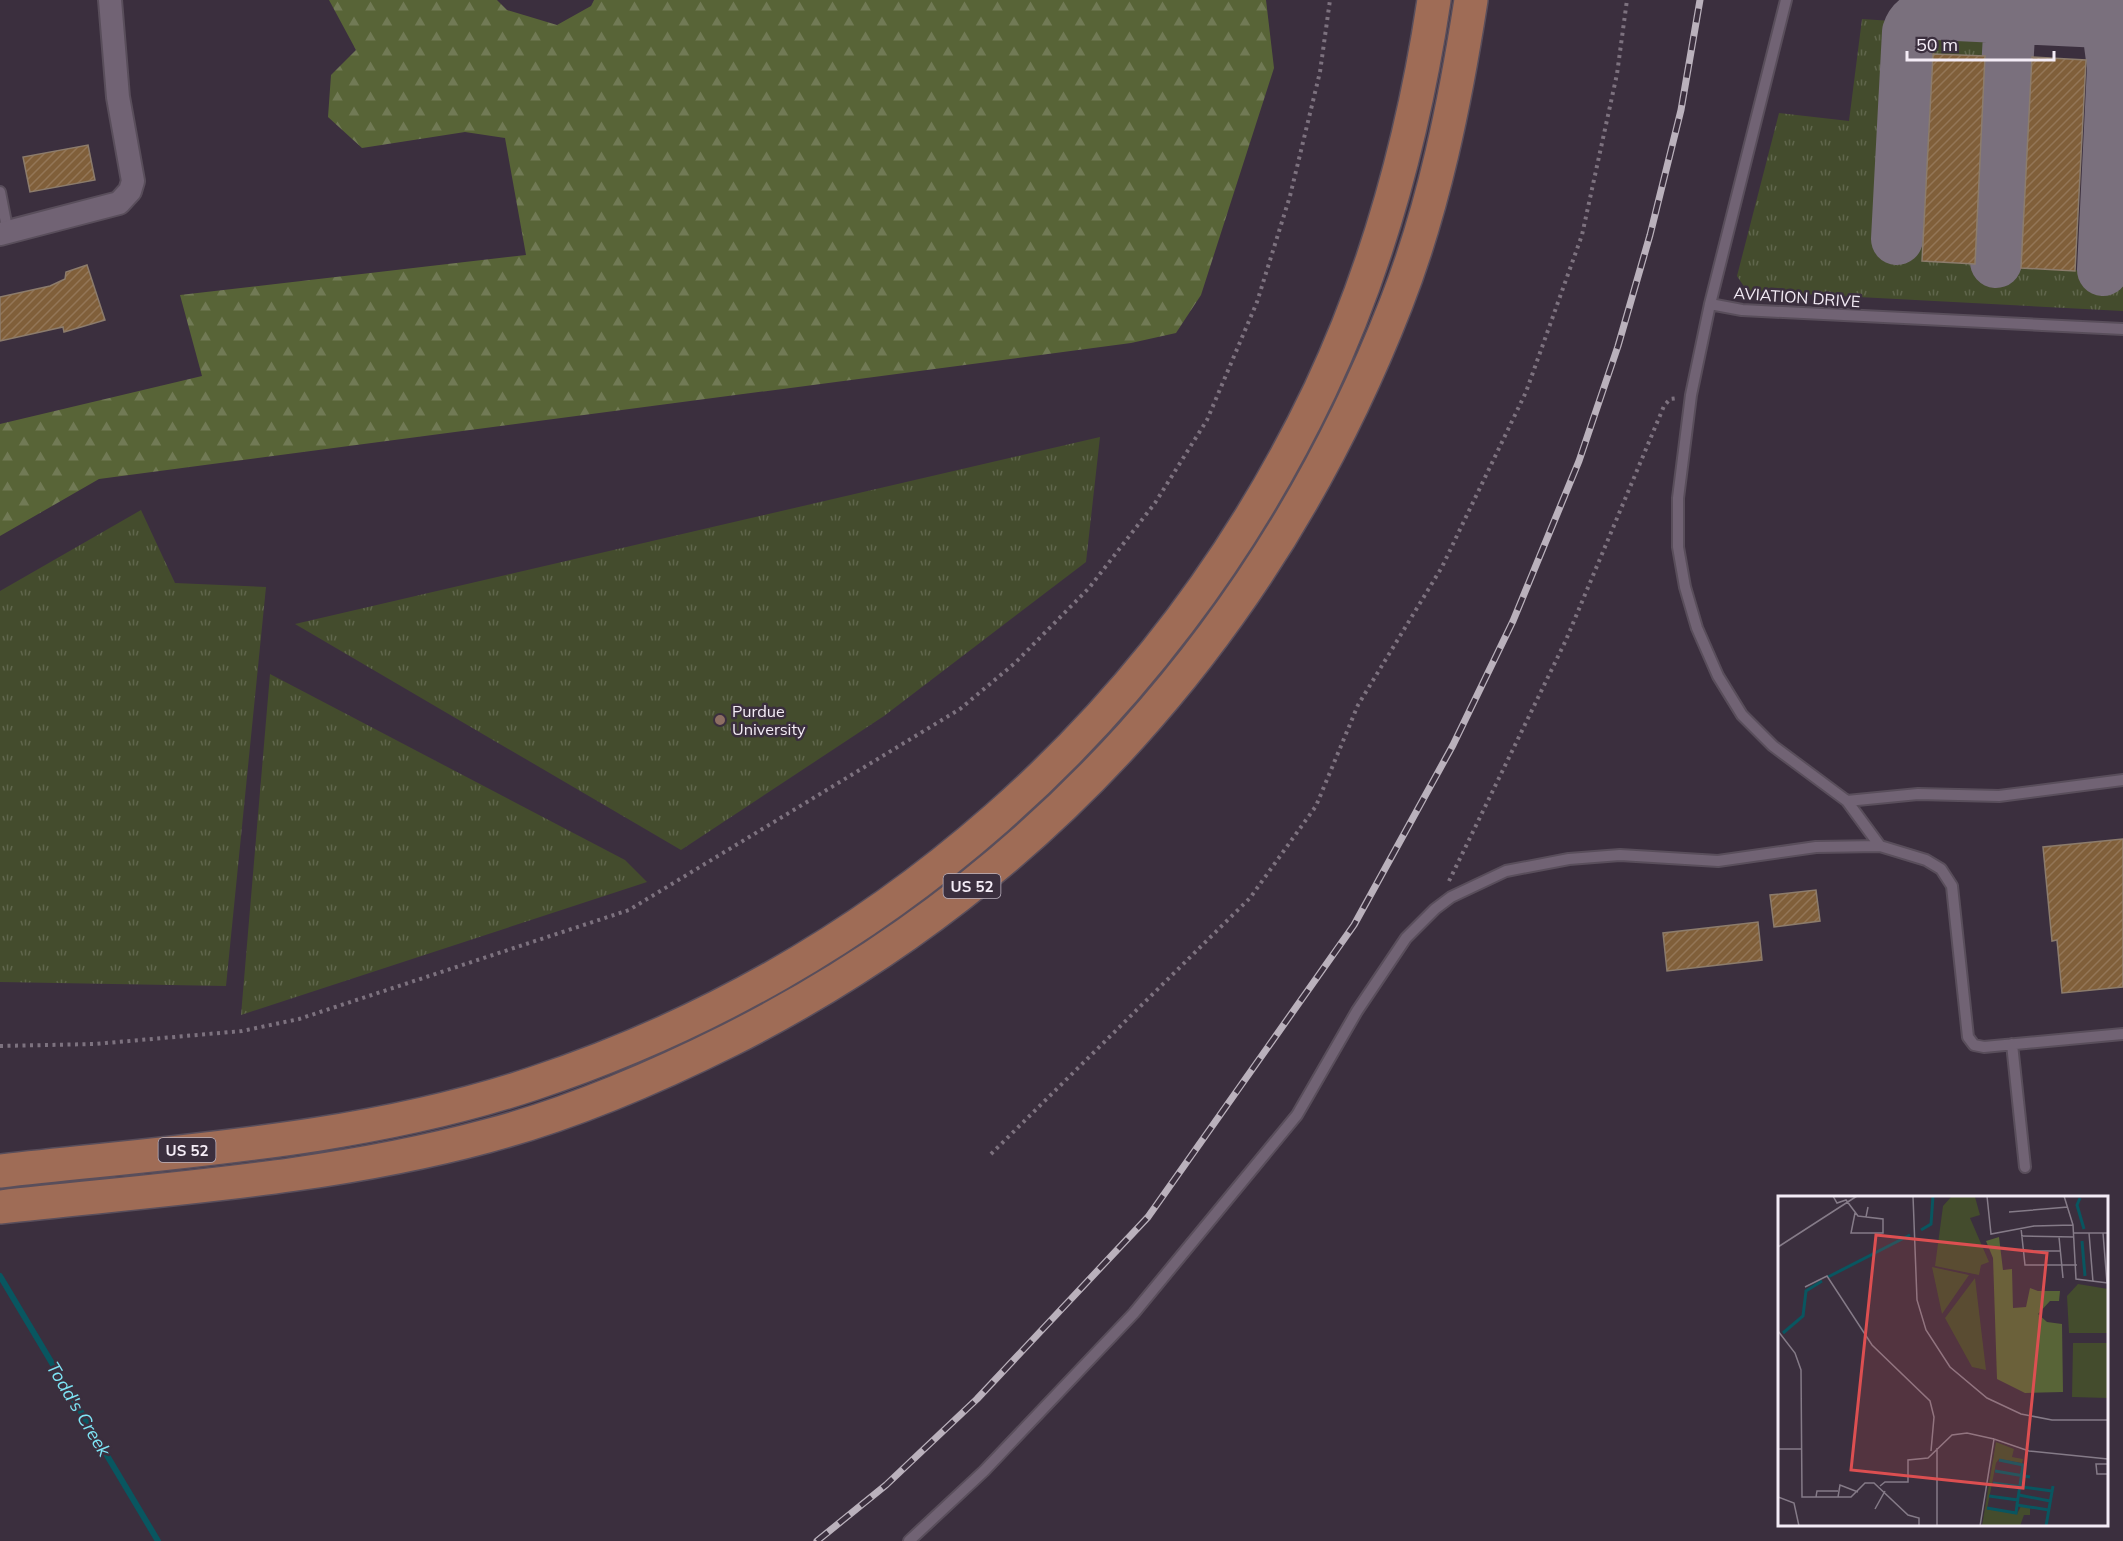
<svg xmlns="http://www.w3.org/2000/svg" width="2123" height="1541" viewBox="0 0 2123 1541" font-family="Mulish,sans-serif">
<defs>
<pattern id="grass-tufts" width="24" height="20" patternUnits="userSpaceOnUse" patternTransform="scale(1.5)"><rect width="24" height="20" fill="#444c2d"/><path d="M3 7l-1-3M5 7V3M7 7l1-3M15 17l-1-3M17 17v-4M19 17l1-3" fill="none" stroke="#60664c"/></pattern>
<pattern id="forest-firs" width="22" height="20" patternUnits="userSpaceOnUse" patternTransform="scale(1.5)"><rect width="22" height="20" fill="#586437"/><path d="M5 1l3.5 6h-7zM16 11l3.5 6h-7z" fill="#717a55"/></pattern>
<pattern id="building-hatch" width="6" height="6" patternUnits="userSpaceOnUse" patternTransform="scale(1.5)"><rect width="6" height="6" fill="#805f3a"/><path d="M-1 1l2-2M0 6l6-6M5 7l2-2" fill="none" stroke="#937657"/></pattern>
</defs>
<rect width="100%" height="100%" fill="#3b2f3e"/>
<!-- grass -->
<path fill="url(#grass-tufts)" d="M1862,19l30,2 5,10 -10,209 36,1v20l200,12v38l-376,-20 -10,-15 42,-163 70,8z
M1941,32l44,3 10,19v24l-11,1 1,-23 -52,-2v3l-12,-1 -4,-5c3,-13 12,-15 24,-19z
M1100,437l-14,125 -202,154 -203,134 -386,-226z
M141,510l34,73 91,4 -40,399 -226,-4v-391z
M270,674l355,186 22,22 -406,133z"/>
<!-- forest -->
<path fill="url(#forest-firs)" d="M329,0h168l10,10 50,15 34,-19 3,-6h672l8,68 -73,227 -25,38 -45,10 -1032,136 -99,57v-112l202,-48 -22,-81 346,-40 -21,-117 -40,-6 -103,16 -34,-31 3,-42 25,-25z"/>
<g fill="none" stroke-linecap="round" stroke-linejoin="round">
<!-- stream -->
<path stroke="#095660" stroke-width="6" d="M0,1276l158,265"/>
<!-- taxiway -->
<path stroke="#7a707d" stroke-width="52" d="M1897,239l11,-207c4,-13 15,-18 28,-18l187,9
M1996,262l15,-262
M2103,270l10,-203 -6,-45 1,-22"/>
</g>
<!-- building -->
<path fill="url(#building-hatch)" stroke="#8c7c6c" stroke-width="1.5" d="M1933,54l52,2 -10,208 -53,-3z
M2032,57l54,3 -11,211 -54,-3z
M88,145l7,35 -65,12 -7,-35z
M87,265l18,55 -41,12 -1,-5 -63,14v-44l50,-11 15,-7 1,-7z
M2123,839v148l-61,6 -5,-53 -5,1 -9,-94z
M1816,890l4,31 -46,6 -4,-32z
M1758,922l4,38 -95,11 -4,-38z"/>
<g fill="none" stroke-linecap="round" stroke-linejoin="round">
<defs>
<path id="lane" d="M1786,0l-76,304 32,6 381,19
M0,192l8,41
M1710,304l-19,91 -13,103v49l7,40 12,41 21,48 24,39 31,31 74,55 33,45 46,14 15,9 11,17 16,151 6,8 10,2 139,-13
M1847,801l71,-7 81,2 124,-16
M2012,1044l13,123
M909,1541l75,-70 150,-158 163,-198 60,-104 49,-73 29,-29 16,-12 55,-26 63,-12 51,-4 98,6 98,-14 64,-1"/>
<path id="street" d="M0,234l119,-31 11,-12 3,-10 -15,-84 -8,-97"/>
<path id="primary" d="M0,1171c178,-20 361,-30 532,-87 347,-115 630,-363 788,-694 58,-123 94,-256 114,-390
M0,1207c163,-18 328,-28 487,-71 84,-22 165,-57 243,-96 310,-157 539,-411 666,-736 38,-97 59,-201 75,-304"/>
</defs>
<!-- lane casing -->
<use href="#lane" stroke="#594e5b" stroke-width="14"/>
<!-- street casing -->
<use href="#street" stroke="#594e5b" stroke-width="26"/>
<!-- primary casing -->
<use href="#primary" stroke="#594e5b" stroke-width="36"/>
<!-- path -->
<path stroke="#7d727f" stroke-width="4" stroke-dasharray="3 4.5" stroke-linecap="butt" d="M1449,881l117,-241 98,-234 6,-7 8,-1
M0,1046l95,-2 147,-13 57,-12 330,-109 331,-201 55,-46 74,-75 66,-85 52,-83 50,-118 33,-106 30,-124 10,-72
M991,1154l259,-256 66,-92 42,-101 84,-138 84,-175 56,-157 35,-161 10,-74"/>
<!-- lane -->
<use href="#lane" stroke="#716374" stroke-width="10"/>
<!-- street -->
<use href="#street" stroke="#716374" stroke-width="22"/>
<!-- primary -->
<use href="#primary" stroke="#9f6c56" stroke-width="33"/>
<defs>
<path id="rail" d="M817,1541l69,-56 91,-86 171,-182 206,-292 99,-180 60,-124 66,-160 39,-115 32,-111 31,-125 19,-110"/>
</defs>
<!-- rail casing -->
<use href="#rail" stroke="#bab1bc" stroke-width="7"/>
<!-- rail -->
<use href="#rail" stroke="#3b2f3e" stroke-width="4.5" stroke-dasharray="14" stroke-linecap="butt"/>
</g>
<!-- markers -->
<circle fill="#8d6e63" stroke="#3b2f3e" stroke-width="2" cx="720" cy="720" r="6"/>
<g text-anchor="middle" dominant-baseline="central" stroke-width="5" stroke-linejoin="round" paint-order="stroke">
<!-- shield labels -->
<g fill="#3b2f3e" stroke="#bcb3bf" stroke-width="1.5">
<rect x="943.5" y="874" width="57" height="24" rx="4.5"/>
<rect x="158.5" y="1138" width="57" height="24" rx="4.5"/>
</g>
<g font-size="15" font-weight="bold" fill="#f4ecf6">
<text x="972" y="886">US 52</text>
<text x="187" y="1150">US 52</text>
</g>
<!-- street labels -->
<g font-size="16" fill="#f4ecf6" stroke="#3b2f3e">
<text transform="translate(1797 297) rotate(4)">AVIATION DRIVE</text>
</g>
<!-- poi labels -->
<g font-size="16" fill="#f4ecf6" stroke="#3b2f3e" text-anchor="start">
<text x="732" y="711">Purdue<tspan x="732" dy="18">University</tspan></text>
</g>
<!-- water labels -->
<g font-size="18" font-style="italic" fill="#7ee5f6" stroke="#3b2f3e">
<text transform="translate(79 1409) rotate(59)">Todd's Creek</text>
</g>
</g>
<!-- overview -->
<g transform="translate(1778 1196)">
<rect width="330" height="330" fill="#3b2f3e"/>
<path d="M173,1h24l5,18 -10,3 19,44 -8,3 -2,10 -44,-9 8,-60zM154,71l37,8 -27,39zM197,82l11,92 -14,-3 -27,-49zM300,88l30,5v44h-39l-2,-37zM295,147h35v55l-36,-1zM218,246l18,7 -2,8 11,2 -1,4 -23,-4 -3,4 -9,46 30,5 4,-8 9,2v7h-6l-4,11h-38z" fill="#444c2d"/>
<path d="M221,41l4,33 9,-1 1,39 13,-1 4,-19 8,3h22l-1,10h-9l-12,13 9,8 15,2 1,68 -38,1 -28,-14 -4,-121 -7,-17z" fill="#586437"/>
<path fill="none" stroke="#095660" stroke-width="3" d="M302,2l-3,7 7,24M143,34l10,-6 2,-28M304,45l3,35M50,81l82,-42M5,137l20,-17 3,-25 16,-10M221,264l24,5 -6,40M217,275l35,6M215,287l59,8M241,299l31,6M211,300l29,4M209,312l29,5 1,-8 32,5M268,330l7,-40"/>
<path fill="none" stroke="#857b88" stroke-width="1.5" d="M55,0l4,7 9,-3 12,16 8,1 2,-10M135,0l4,104 9,30 24,37 37,31 34,16 31,6h56M209,0l4,38 43,-8 39,-1M286,0l9,29 3,54 32,4M231,16l59,-5M77,17l-4,20h32v-14l-17,-2M243,32l4,37h52M296,37h34M311,37l4,49M325,37l4,50M243,40l53,1M281,41l4,41M0,51l79,-51M243,55h39M27,91l22,-11 45,69 58,56 4,16 -3,34M0,135l17,22 6,17 1,127h49l14,-14h9l34,32 11,3v8M0,253h24M330,268h-12l1,10h11M102,290l5,-4h23v-22l20,-2 24,-23 15,-2 27,6M0,301l16,6 5,23M38,301l1,-6h21M60,301l2,-12 18,7M97,313l10,-18M159,330v-78M202,330l14,-87 35,12 79,8"/>
<path fill="#dc4f51" fill-opacity="0.15" stroke="#dc4f51" stroke-width="3" d="M98,39l171,18 -24,235 -172,-18z"/>
<rect width="330" height="330" fill="none" stroke="#f4ecf6" stroke-width="3"/>
</g>
<!-- scale -->
<path d="M1907 51v9h147v-9" fill="none" stroke="#f4ecf6" stroke-width="3"/>
<text x="1916" y="51" font-size="18" fill="#f4ecf6" stroke="#3b2f3e" stroke-width="4.5" paint-order="stroke">50 m</text>
</svg>
